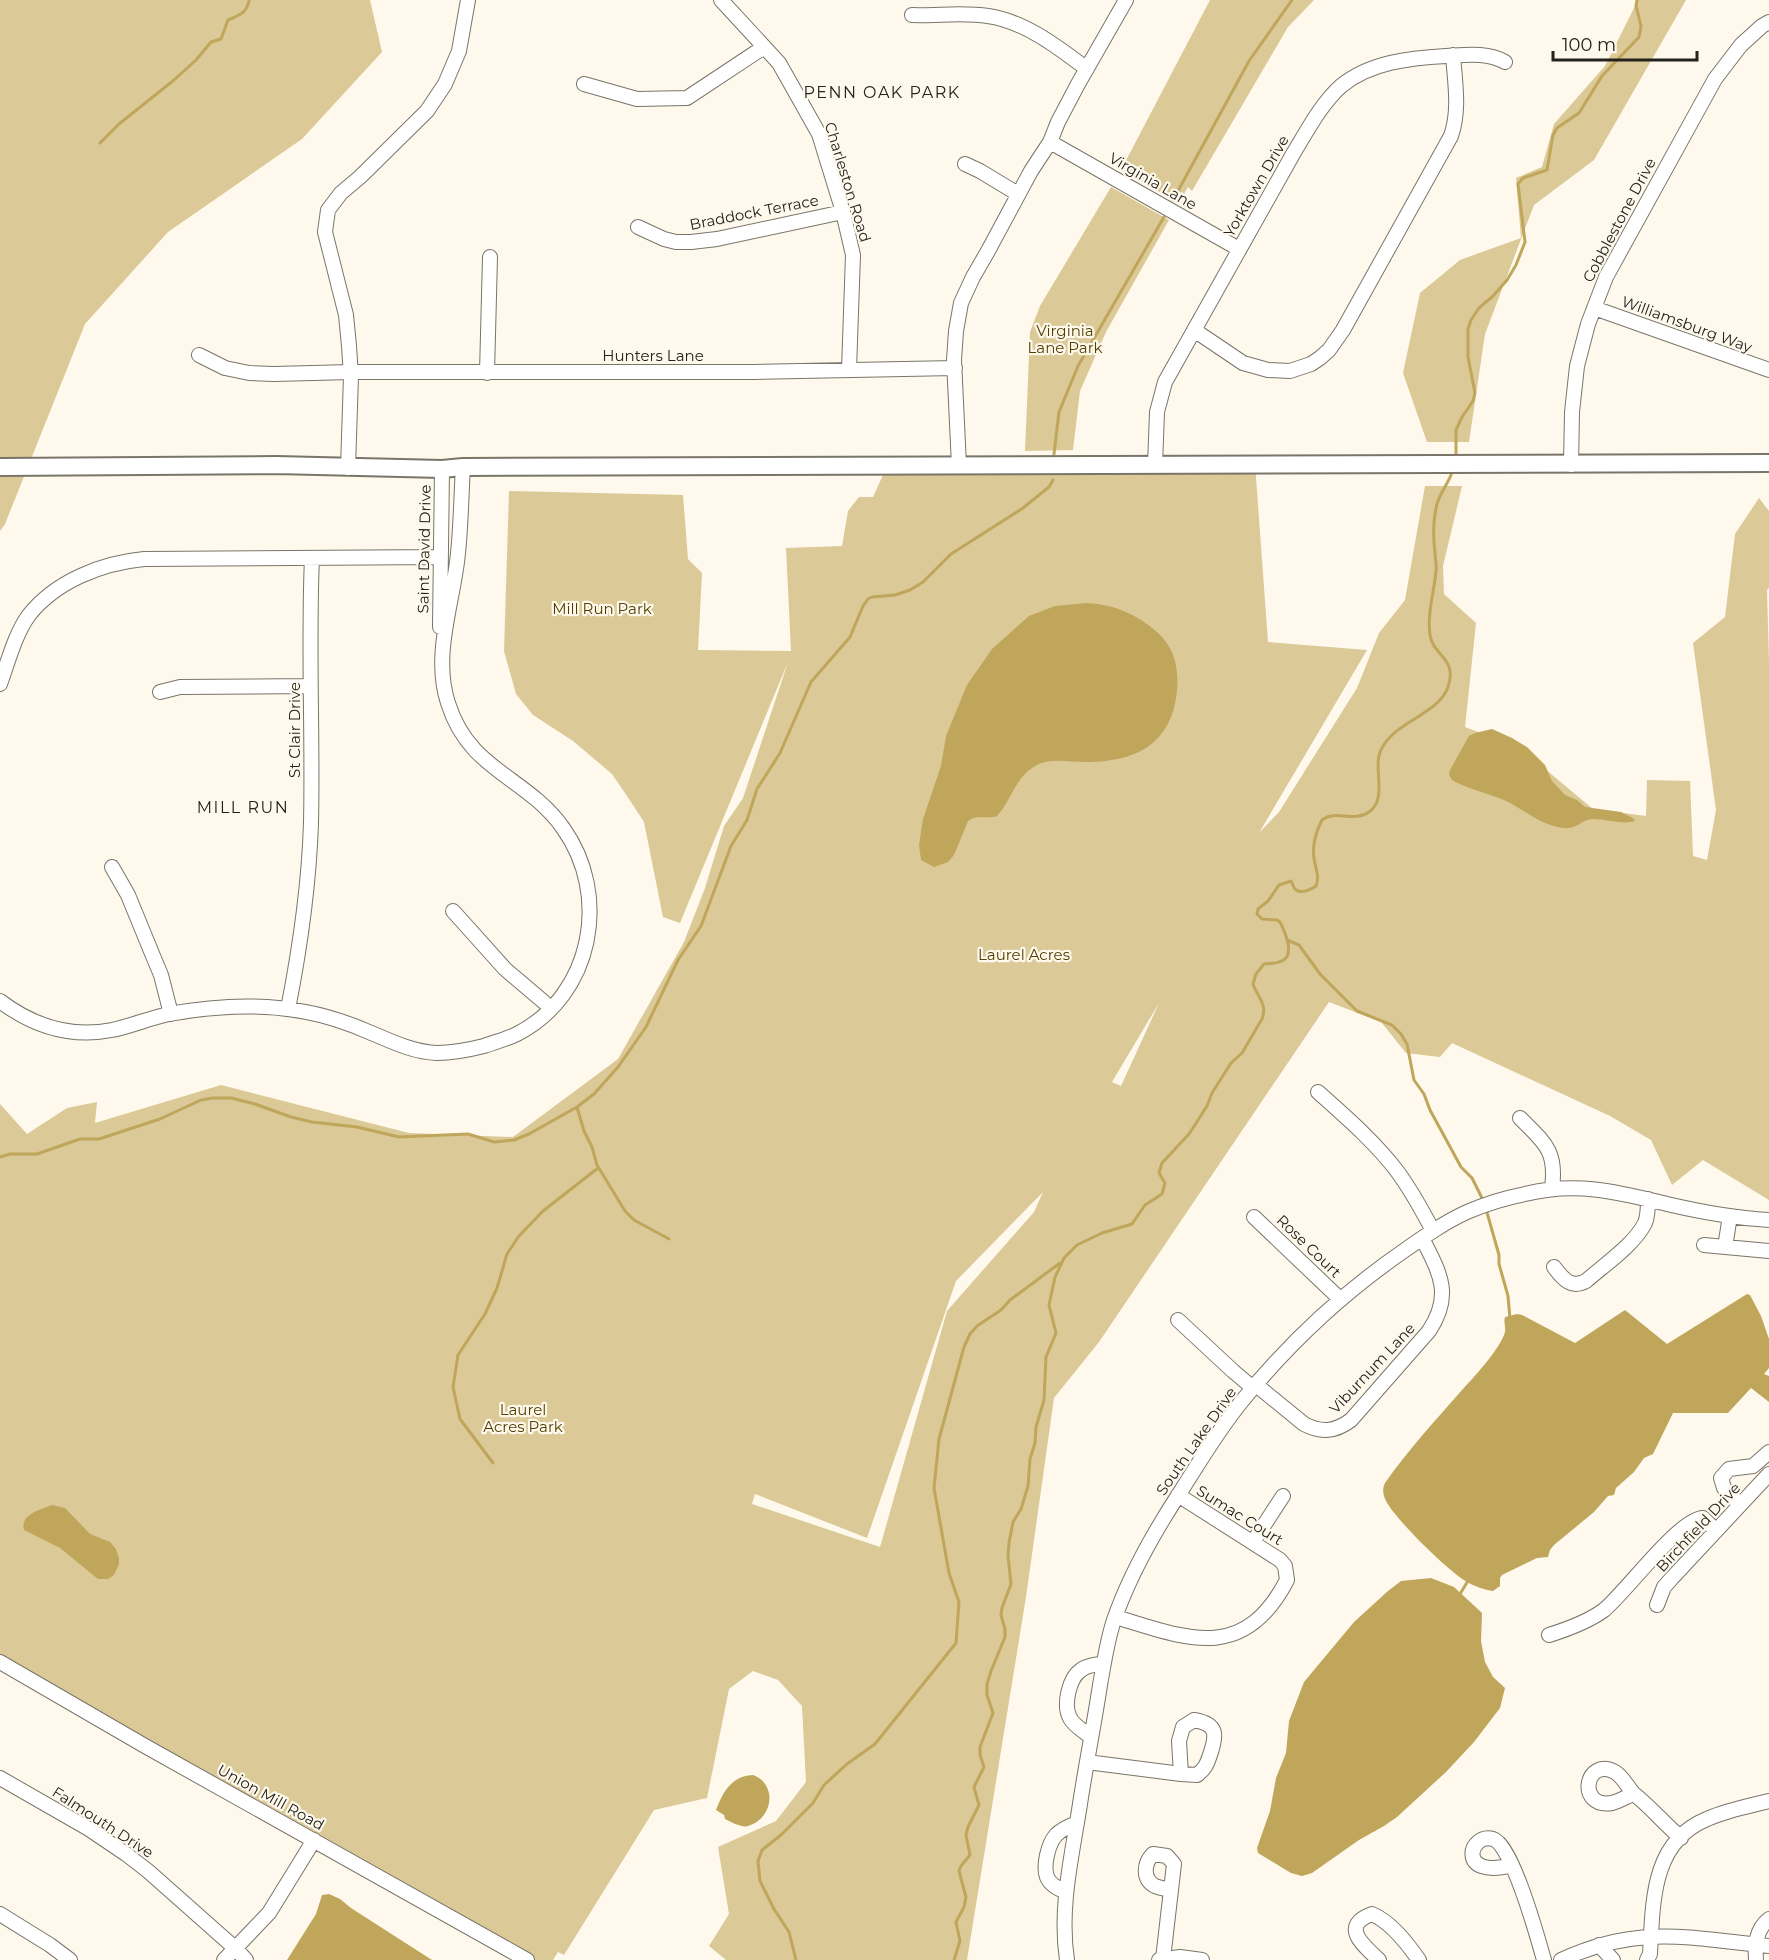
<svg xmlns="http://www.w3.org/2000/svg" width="1769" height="1960" viewBox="0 0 1769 1960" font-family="Montserrat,sans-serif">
<rect width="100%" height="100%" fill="#fef9ec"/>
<!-- green -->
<path fill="#dbc997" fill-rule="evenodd" d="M0,0h370l12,52 -80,87 -134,93 -83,92 -80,200 -5,7z
M1210,0h104l-26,27 -96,164 -4,-4 -9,16 -58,-33z
M1638,0h48l-92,160 -60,45 -49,129 -16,108h-42l-24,-69 17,-80 40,-33 61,-22 -5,-60 26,-11 12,-43 51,-58z
M1111,187l58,33 -63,112 -26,59 -7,59 -48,1 5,-119 10,-26z
M1255,464l13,178 99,8 -108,183 20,-21 78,-124 22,-55 26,-33 20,-114h37l-19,80 1,28 32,29 -11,104 56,22 72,60 53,7 1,-36 43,1 3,75 14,4 9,-50 -23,-167 32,-26 10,-83 24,-36 10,13v77l-2,2 2,74v536l-66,-40 -31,25 -21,-45 -41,-24 -158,-73 -12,14 -34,-4 -25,-31 -52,-20 -230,340 -45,56 -28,199 -59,363h-241l-17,-14 20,-32 -11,-67 58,-26 30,-39 -4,-76 -24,-26 -25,-9 -24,18 -22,109 -53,12 -90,145 -6,-3 -5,8h-24l-529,-300v-556l27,30 40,-26 30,-6 -2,21 126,-38 188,48 104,4 105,-78 66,-117 21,-54 19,-62 19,-28 45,-136 -108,261 -17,-6 -19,-95 -15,-23 -17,-25 -39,-33 -40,-26 -17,-21 -12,-43 5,-160 174,4 5,64 14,14 -4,77 93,1 -5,-103 56,-2 6,-35 11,-14h14l14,-31zM1159,1003l-38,83 -9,-4zM1043,1192l-9,20 -87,99 -67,236 -128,-43 3,-10 112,44 89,-257z"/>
<!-- water -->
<path fill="#bfa65b" d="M1086,603c27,1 51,11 71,29 17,15 22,35 20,58 -5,55 -42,72 -92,72 -14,0 -33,-4 -46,2 -24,11 -26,35 -42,52 -11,4 -19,-3 -29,5l-14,34 -6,7 -14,5 -13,-7 -2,-15 4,-26 18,-53 5,-30 21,-51 25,-36 37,-33 26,-10z
M1492,729l20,9 15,9 18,18 7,16 13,14 12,5 8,7 36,5 12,6 2,3c-14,4 -28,-2 -42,-2 -12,0 -15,11 -30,9 -24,-3 -39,-19 -59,-28 -17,-7 -36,-11 -52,-20l-3,-6 1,-4 19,-34 6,-3z
M1747,1294l3,1 11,21 8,23v29l-5,6 5,2v26l-18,-14 -23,25h-55l-20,41 -9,4 -10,14 -18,16 -2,7 -6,1 -14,16 -40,33 -4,5 -2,7 -11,1 -35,17 -2,3v8l-7,5c-8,-1 -19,-5 -26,-9 -19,-11 -71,-62 -81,-81 -3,-6 -4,-12 -1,-18 23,-33 50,-62 77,-93 13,-14 35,-38 42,-55 3,-7 -1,-12 1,-18l12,-3 5,1 53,28 50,-33 42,34z
M52,1505l13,3 25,26 20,8 6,7 3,9v6l-5,11 -6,4h-10l-38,-31 -36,-18c-4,-16 16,-20 28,-25z
M1431,1578l23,9 28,26 -1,28 4,21 8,15 12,11 -5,20 -26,34 -28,30 -49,45 -13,9 -25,14 -47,33 -10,3 -11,-3 -33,-20 -1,-5 13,-37 6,-33 10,-25 3,-32 15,-39 50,-60 34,-31 13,-10z
M753,1775c25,9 20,44 -5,51 -6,2 -17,-4 -23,-7l-1,-4 -8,-5c7,-18 15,-34 37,-35z
M329,1894l11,5 11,9 81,52h-145l29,-46 6,-19z"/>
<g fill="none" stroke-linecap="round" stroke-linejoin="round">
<!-- stream -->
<path stroke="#bfa65b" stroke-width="3" d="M100,143l19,-19 55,-44 22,-20 15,-18 10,-3 7,-19c11,-5 18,-6 21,-19
M1173,200l76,-139 43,-61
M1456,453v-23l6,-13 11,-16 2,-8 -7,-36v-28l3,-9 8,-12 14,-12 14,-16 9,-15 9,-23 -7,-58 5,-6 24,-8 6,-35 4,-7 22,-15 23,-37 37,-39 2,-11 -5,-20 1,-6
M1054,454l5,-42 19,-46 86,-149
M1287,940l12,5 21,29 37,37 35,14 9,9 6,10 7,36 10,14 6,16 31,57 11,11 11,22
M577,1107l7,24 8,16 5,18 28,46 9,9 35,19
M0,1157l10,-3h27l43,-15h19l61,-20 41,-19 12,-2h18l24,6 36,13 21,5 45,5 42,10 69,-3 26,8 20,-2 15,-6 48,-27 17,-13 24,-27 28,-40 32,-67 23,-34 30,-80 16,-26 10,-31 23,-36 31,-71 39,-45 13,-31 5,-7 4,-2 23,-2 15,-5 13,-8 28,-28 72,-46 26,-21 4,-7
M1486,1209l13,46v9l9,32 2,23
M493,1463l-33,-44 -7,-32 5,-32 27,-41 12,-26 10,-34 12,-18 24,-25 55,-43
M1460,1594l9,-15
M796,1960l-7,-28 -15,-23 -14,-28 -2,-20 4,-11 19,-15 32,-32 11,-18 23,-21 28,-20 81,-101 3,-41 -10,-29 -15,-85 5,-49 25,-92 6,-13 7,-8 24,-16 9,-10 50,-37
M954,1960l6,-19 -4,-19 8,-15 2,-10 -7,-26 2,-5 9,-11 -4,-20 2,-8 11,-22 -5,-18 10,-20 -4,-12v-8l13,-34 -6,-18v-11l4,-13 14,-34v-8l-4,-14 1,-7 9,-24 -3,-28 1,-13 4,-21 8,-13 7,-23 2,-27 5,-16 1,-16 8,-27 2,-43 10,-24 -7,-28 6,-28 9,-19 13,-13 25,-12 30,-9 13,-19 17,-11 3,-11 -6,-10 3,-10 27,-29 18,-28 5,-13 19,-30 11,-10 20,-34c6,-14 -5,-23 -9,-35l3,-10 8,-10c5,-1 11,0 15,-2 18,-4 6,-30 1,-40l-3,-2 -15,-1 -5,-5 1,-5 10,-8 11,-16 12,-4c2,3 2,6 4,8 5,6 17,0 21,-3 4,-11 -1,-18 -2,-28 -2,-12 2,-27 8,-38 13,-11 32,3 47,-8 20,-14 2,-46 13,-64 14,-27 57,-34 66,-61 10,-29 -15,-31 -18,-52 -3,-22 4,-42 6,-64 1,-6 -1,-11 -1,-18 -2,-16 -2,-34 2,-49 3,-11 10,-19 14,-29"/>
<defs>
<path id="minor" d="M721,0l58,63 40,71 24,78 10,43 -4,115
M912,15c25,1 51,-3 76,1 36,5 70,31 99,53
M584,84l53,15 50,-1 77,-51
M1050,142l189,107
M965,164l15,7 38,23
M638,227l26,12 12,3h15l26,-3 126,-27
M1594,308l175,62
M1194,330l49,33 25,7 22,1 21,-7 9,-6 9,-8 14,-20 108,-194c9,-26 4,-53 2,-81
M199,355l26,13 24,5 25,1 77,-2h402l202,-4
M487,373l3,-116
M1155,465l2,-53 8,-30 128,-228c14,-23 28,-50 48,-68 29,-24 69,-28 105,-30 20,-1 41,-4 59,6
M1571,465l1,-53 5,-46 11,-42 18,-47 109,-198 26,-34 21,-19 7,-4
M959,466l-5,-106 2,-29 5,-28 12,-26 15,-26 43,-80 19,-29 8,-20 20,-38 48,-84
M348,468l3,-92 -2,-30 -3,-31 -21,-83 3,-22 13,-17 19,-16 67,-66 18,-27 14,-33 9,-51
M440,627l2,-158
M0,684c8,-22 15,-50 29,-69 27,-34 73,-52 115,-56l297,-2
M160,692l20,-5 130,-1
M112,867l16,28 25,61 8,19 10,39
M453,911l52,58 46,39
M0,1001c33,25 71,37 112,29 19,-4 38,-12 57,-16 44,-8 93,-11 137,-2 22,4 42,11 63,20 22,9 43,20 68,21 16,0 31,-3 47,-7 11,-4 23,-7 33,-12 76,-39 94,-139 46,-206 -37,-52 -94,-57 -115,-125 -15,-46 3,-94 9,-141 4,-31 4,-64 6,-95
M288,1009c12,-61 21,-123 23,-186 2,-88 -3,-176 1,-265
M1318,1092c28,25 57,50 79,79 14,19 25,39 36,60
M1520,1118c25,25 37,33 32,70
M1254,1217l86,82
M1704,1245l65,6
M1725,1247l5,-31
M1554,1267c9,12 17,22 32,14 18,-16 48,-36 59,-58 3,-7 3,-16 3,-24
M1178,1320l55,51 20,17
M1255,1384l49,40c17,9 31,8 47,-4l78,-89c24,-36 11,-58 -7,-93
M1740,1505l-16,-17 -3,-10 8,-9 24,-3 16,-14
M1253,1542l30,-46
M1657,1605l7,-18 8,-9 97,-104
M1116,1617c71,22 128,46 171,-37l-2,-14 -5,-6 -102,-65
M1549,1635c19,-6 39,-13 55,-25 22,-18 75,-91 99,-92l13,13
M0,1662l145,84 382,214
M1194,1720c24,4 23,15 16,35 -3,9 -5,14 -13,20l-16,-1 -2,-33 4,-14z
M1091,1737c-7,-6 -17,-11 -21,-19 -7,-13 -1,-40 11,-48 6,-5 16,-5 23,-7
M1087,1762l94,12
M0,1778l89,51 37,25 22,17 88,78 10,11
M1633,1794c-7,3 -14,7 -21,9 -36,6 -27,-47 3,-31 8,5 12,14 18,21 2,2 5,4 7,6 14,12 27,27 41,39
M1512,1865c-56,15 -43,-33 -19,-26 19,5 45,100 51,121
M1066,1892c-7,-3 -16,-7 -19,-15 -4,-11 1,-33 9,-42 6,-6 13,-9 21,-12
M0,1914l50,31 20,15
M1599,1945l14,15
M1163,1959l11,-95 -7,-8 -14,-2c-9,9 -11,25 2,32 5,2 11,3 16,4
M224,1960l45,-47 45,-73
M1067,1960c-8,-52 5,-104 13,-156 6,-40 14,-79 20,-119 4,-22 7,-44 14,-65 16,-46 40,-88 67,-129 19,-30 38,-62 61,-90 47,-58 102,-109 163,-151 20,-14 40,-28 62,-38 18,-8 38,-14 58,-18 51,-13 93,-2 142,10 34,8 68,14 102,16
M1159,1960l21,-3 22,3
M1379,1960c-15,-14 -40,-34 -7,-46 19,8 35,29 47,46
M1561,1960c78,-36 127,-22 208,-14
M1647,1960l3,-6c3,-51 1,-112 57,-135 20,-9 42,-13 62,-18
M1756,1960c-1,-15 0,-31 13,-41"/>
<path id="major" d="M0,467l276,-2 166,4 21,-2 1306,-4"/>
</defs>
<!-- minor casing -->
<use href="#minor" stroke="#797569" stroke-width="16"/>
<!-- major casing -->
<use href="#major" stroke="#797569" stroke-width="20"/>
<!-- minor -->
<use href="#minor" stroke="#fff" stroke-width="14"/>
<!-- major -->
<use href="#major" stroke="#fff" stroke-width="16"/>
</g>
<g text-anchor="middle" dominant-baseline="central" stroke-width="4.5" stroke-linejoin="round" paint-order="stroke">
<!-- street labels -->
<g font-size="15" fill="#23221d" stroke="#fef9ec">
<text transform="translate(1153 181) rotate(30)">Virginia Lane</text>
<text transform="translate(848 182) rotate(73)">Charleston Road</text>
<text transform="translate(1256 186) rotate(-60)">Yorktown Drive</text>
<text transform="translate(754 212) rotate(-11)">Braddock Terrace</text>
<text transform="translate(1619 220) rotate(-62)">Cobblestone Drive</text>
<text transform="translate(1687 324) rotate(20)">Williamsburg Way</text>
<text x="653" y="355">Hunters Lane</text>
<text transform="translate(424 549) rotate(-89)">Saint David Drive</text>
<text transform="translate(294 730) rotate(-90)">St Clair Drive</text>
<text transform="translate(1309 1246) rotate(44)">Rose Court</text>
<text transform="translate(1372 1368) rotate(-47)">Viburnum Lane</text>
<text transform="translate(1196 1441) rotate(-55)">South Lake Drive</text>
<text transform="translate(1240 1515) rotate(32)">Sumac Court</text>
<text transform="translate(1698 1527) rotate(-47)">Birchfield Drive</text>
<text transform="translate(271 1797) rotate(29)">Union Mill Road</text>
<text transform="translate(103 1822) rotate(33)">Falmouth Drive</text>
</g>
<!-- park labels -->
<g font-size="15" fill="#513f00" stroke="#fef9ec">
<text x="1065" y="330">Virginia<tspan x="1065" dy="17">Lane Park</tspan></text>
<text x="602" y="608">Mill Run Park</text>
<text x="1024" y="954">Laurel Acres</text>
<text x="523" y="1409">Laurel<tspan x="523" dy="17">Acres Park</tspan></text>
</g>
<!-- neighbourhood labels -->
<g font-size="16" letter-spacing="1.5" fill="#23221d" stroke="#fef9ec">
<text x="882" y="92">PENN OAK PARK</text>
<text x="243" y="807">MILL RUN</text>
</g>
</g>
<!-- scale -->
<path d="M1553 51v9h144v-9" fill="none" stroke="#23221d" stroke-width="3"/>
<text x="1562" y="51" font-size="18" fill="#23221d" stroke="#fef9ec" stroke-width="4.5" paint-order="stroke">100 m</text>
</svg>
